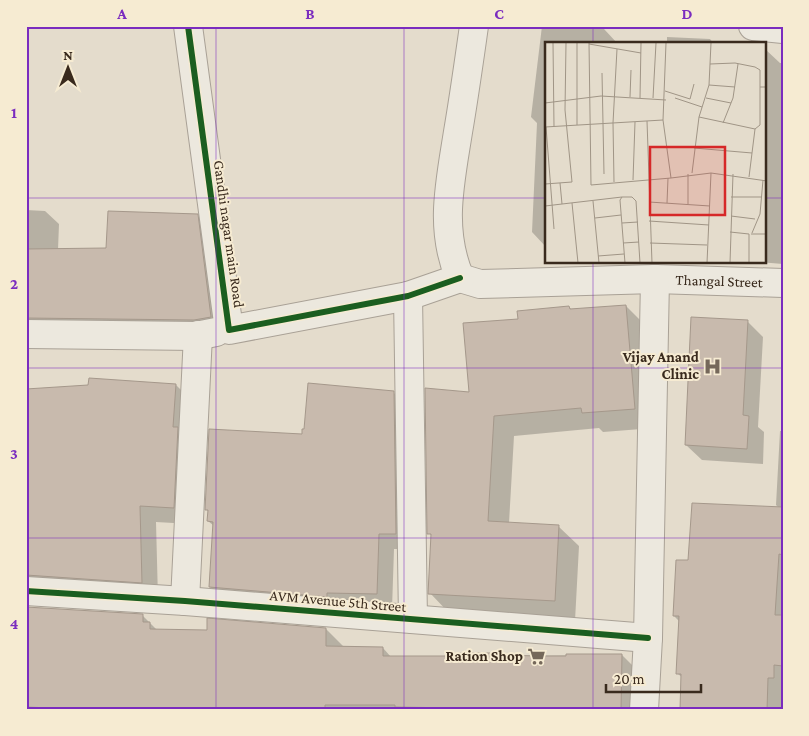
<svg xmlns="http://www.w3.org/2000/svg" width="809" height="736" viewBox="0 0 809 736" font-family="'Crimson Pro',serif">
<rect width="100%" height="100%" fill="#e4dccc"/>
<!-- shadow -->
<path fill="#0003" d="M542,26h36l26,3 14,15h-72v203l-14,-15 5,-109 -6,-6z
M667,37l43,2 4,5h-47z
M765,49l15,14h3v201l-23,-2h5z
M26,210l19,1 14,13 -1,26 50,-1 89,-33 14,13 13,101 -198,9z
M603,262h56v3z
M626,306l20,20 8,102 -51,4 -4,-4 -85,8 -5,87 49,3 21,20 -4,75 -125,-7 -20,-21 2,-57 -3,-3 41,-139 49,-74 50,-13 3,3z
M748,322l15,15 -5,90 6,5 -1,32 -61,-4 -16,-15z
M176,385l17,17 -2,122 -35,-2 2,77 -128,1 -3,8 115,7 16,16 168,-2 17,17 40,2 8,9 231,-2 17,17 -1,38h-612v-320z
M393,392l16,16 2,141h-17l-2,60 -166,-7 -16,-15 4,-61 -6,-5 1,-9 -3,-3 98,-74z
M780,431h3v279h-102l2,-32 -5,-4 2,-52 -6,-6 16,-54 90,-53 -4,-4z"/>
<!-- building -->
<path fill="#c8baad" stroke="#a5988b" d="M108,211l90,3 13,103 -17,3 -168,-2v-69l80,-1z
M626,305l9,104 -53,4 -1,-5 -87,8 -6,105 71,4 -4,76 -127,-7 3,-60h-4l-2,-146 44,4 -6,-69 55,-4 -1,-8 52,-5 1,3z
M691,317l57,3 -5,95 6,1 -2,33 -62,-4z
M89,378l87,6 -3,43h5l-4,81 -34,-2 2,77 -116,-8v-186l62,-4z
M308,383l86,8 2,143h-17l-2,60 -50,-1v4l-118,-10 4,-65 -6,-1 1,-11h-3l4,-81 93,5v-5h2z
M692,503l91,4v48l-4,-1 -4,61h8v51l-9,-1v13h-6l-1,32h-87l1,-36h-5l3,-58h-6l3,-56h12z
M26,607l117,7v8h7v7l57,1v-12l119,10v18l57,1v9h74v-3h46v2l34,1h29v-2h56l-1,56h-165v-2l-61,-1v-2h-70v5h-225l-74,-3z"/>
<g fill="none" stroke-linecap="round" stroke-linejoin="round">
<defs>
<g id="minor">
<path d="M188,26l41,304 179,-34 52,-18"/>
<path d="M753,26l30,3"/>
<path id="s1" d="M460,278l20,6 175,-5 128,4"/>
<path d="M460,278c-21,-49 -10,-95 -2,-146 6,-35 11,-71 16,-106"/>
<path d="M408,296l5,323"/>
<path d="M26,334l170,2 20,-4"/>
<path d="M26,591l159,10 463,37"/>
<path d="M185,601l13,-266"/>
<path d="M644,710l4,-72 7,-359"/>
</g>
</defs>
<!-- minor casing -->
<use href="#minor" stroke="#a9a196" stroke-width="30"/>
<!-- minor -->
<use href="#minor" stroke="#ece8de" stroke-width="28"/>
<defs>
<path id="cycleway" d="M188,26l41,304 179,-34 52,-18
M26,591l159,10 463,37"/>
</defs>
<!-- cycleway casing -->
<use href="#cycleway" stroke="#f6ebd2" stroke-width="9"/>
<!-- cycleway -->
<use href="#cycleway" stroke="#1b5e20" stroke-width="6"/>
</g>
<!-- grid -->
<path fill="none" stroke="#7b2cbf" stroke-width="1" stroke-opacity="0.55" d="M216,26v684M404,26v684M593,26v18M26,198h520M765,198h18M593,262v448M26,368h757M26,538h757"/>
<!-- icons -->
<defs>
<symbol id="hospital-bare" viewBox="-9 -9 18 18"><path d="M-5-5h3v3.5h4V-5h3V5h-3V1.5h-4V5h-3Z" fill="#75685a" stroke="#f6ebd2" stroke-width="2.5" paint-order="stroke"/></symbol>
<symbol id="supermarket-bare" viewBox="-9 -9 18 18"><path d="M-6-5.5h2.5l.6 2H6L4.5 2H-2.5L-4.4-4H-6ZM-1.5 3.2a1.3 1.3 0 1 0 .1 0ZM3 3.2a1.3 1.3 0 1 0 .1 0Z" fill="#75685a" stroke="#f6ebd2" stroke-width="2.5" paint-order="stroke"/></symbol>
</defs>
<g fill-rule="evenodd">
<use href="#hospital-bare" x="700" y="354" width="25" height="25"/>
<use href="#supermarket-bare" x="524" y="644" width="25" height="25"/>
</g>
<g text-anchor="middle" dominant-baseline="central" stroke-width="4" stroke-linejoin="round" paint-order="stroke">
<!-- street labels -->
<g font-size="15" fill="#392a1d" stroke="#f6ebd2">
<text transform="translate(229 234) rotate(82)">Gandhi nagar main Road</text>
<text stroke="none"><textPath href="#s1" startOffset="260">Thangal Street</textPath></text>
<text transform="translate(338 601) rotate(5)">AVM Avenue 5th Street</text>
</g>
<!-- poi labels -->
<g font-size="15" font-weight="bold" fill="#392a1d" stroke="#f6ebd2" text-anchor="end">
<text x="699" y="357">Vijay Anand<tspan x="699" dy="17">Clinic</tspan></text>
<text x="523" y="656">Ration Shop</text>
</g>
</g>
<!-- overview -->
<g transform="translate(545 42)">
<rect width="221" height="221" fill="#e4dccc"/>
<path fill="none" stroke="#a09586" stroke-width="1" d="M8,1l1,84M32,1v82M44,1l2,142 80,-7M121,1l-3,77 8,58 40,-5 56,8M44,2l52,9M165,22l25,-1 20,4 5,3v17M57,31l2,101M164,43l26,2M120,49l25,8 4,-15M85,55l1,-27M95,56l1,-55M108,56l3,-55M130,56l27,9M161,56l25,5M0,61l56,-7 65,4M154,75l56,12M102,79l5,142M178,81l10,-25 5,-34M0,85l118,-7M1,85l8,102M149,106l58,5M147,131l7,-56 10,-32 2,-42M143,132v30M204,135l6,-48 5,-4v-38h7M88,138l2,-58M69,140l-1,-59 4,-74M15,141l2,21M0,142l27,-2 -7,-72 1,-67M186,155h31M48,159l6,62M104,160l61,4M27,161l6,60M122,161l1,-25M0,164l77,-9M186,174l24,3M50,176l26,-3M104,179l60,4M77,181l16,-1M185,190l19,2v29M207,191l8,-19 3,-34M206,192h16M78,201l16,-1M105,201l57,2M53,214l26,-2M80,221l-5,-63 2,-3h10l4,4 4,62M162,221l4,-90M185,221l3,-89"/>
<path fill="#d62828" fill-opacity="0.15" stroke="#d62828" stroke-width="2.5" d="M105,105h75v68h-75z"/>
<rect width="221" height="221" fill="none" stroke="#392a1d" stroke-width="2.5"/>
</g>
<!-- border -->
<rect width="809" height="736" fill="none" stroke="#f6ebd2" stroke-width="55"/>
<!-- north arrow -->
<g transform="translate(68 68)" stroke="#f6ebd2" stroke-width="4" paint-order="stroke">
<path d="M0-4L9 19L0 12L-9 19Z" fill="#392a1d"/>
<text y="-8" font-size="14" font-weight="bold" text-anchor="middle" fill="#392a1d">N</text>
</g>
<!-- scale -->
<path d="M606 684v8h95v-8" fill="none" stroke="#392a1d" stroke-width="2.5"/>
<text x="614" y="684" font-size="15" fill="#392a1d" stroke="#f6ebd2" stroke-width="4" paint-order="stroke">20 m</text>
<rect x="28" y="28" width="754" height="680" fill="none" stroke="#7b2cbf" stroke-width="2"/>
<g font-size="16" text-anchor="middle" font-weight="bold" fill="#7b2cbf">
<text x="122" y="19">A</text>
<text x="310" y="19">B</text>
<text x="499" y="19">C</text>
<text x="687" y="19">D</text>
<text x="14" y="118">1</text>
<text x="14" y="289">2</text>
<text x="14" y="459">3</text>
<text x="14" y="629">4</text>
</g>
</svg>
